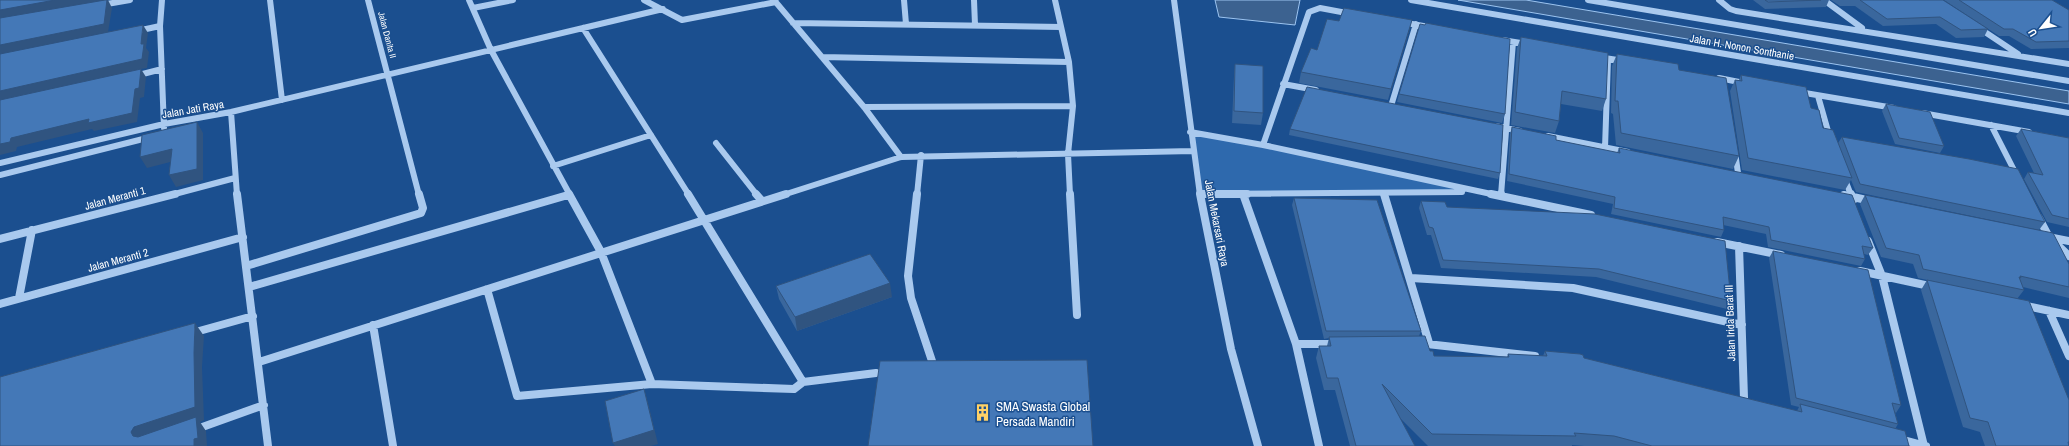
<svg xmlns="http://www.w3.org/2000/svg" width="2069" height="446" viewBox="0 0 2069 446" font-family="'Archivo Narrow',sans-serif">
<rect width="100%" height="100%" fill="#1b4f8f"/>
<!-- green -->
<path fill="#2e69ad" d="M1190,132l284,59 -274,3z"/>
<!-- water -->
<path fill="#3c6290" stroke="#9cc4f0" d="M1215,0h85l-5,25 -76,-8z
M1458,0h68l543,91v13z"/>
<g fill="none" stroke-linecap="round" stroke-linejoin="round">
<!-- minor-far1 -->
<path stroke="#a9c9ee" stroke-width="6" d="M162,0l-2,26 4,102
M270,0l12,100
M368,0l51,195
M469,0l22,50 79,145
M644,0l38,20 94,-18
M774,0l90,107 37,50
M904,0l2,24
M974,0l1,25
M1055,0l14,62 4,44 -5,48 2,41
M1174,0l26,195
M1411,0l658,113
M1588,0l481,81
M1719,0l11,9 6,2 333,53
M1824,0l38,28
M101,5l29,-5
M473,8l40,-8
M1401,22l28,5
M793,23l268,4
M583,28l106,167
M1979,28l39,26
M137,31l23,-5
M1502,40l25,4
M822,57l247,5
M1598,57l26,4
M135,76l27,-7
M1719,78l25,5
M1283,84l33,6
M1799,92l95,16
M1818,96l12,42
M1391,106l25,-82
M864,107l209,-1
M231,112l6,83
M1922,113l107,19
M1991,125l26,51
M1495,126l25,5
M1190,132l73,13 233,50
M1548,136l80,16
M716,143l41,52
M1263,145l46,-133 11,-4 32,6
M1605,148l3,-89
M1735,152l3,21
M0,163l164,-39 67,-12 432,-103
M553,166l98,-31
M0,175l151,-38
M1844,177l7,18
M1384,193l1,2
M1200,194l262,-2
M171,195l64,-17
M783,195l118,-38 292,-6
M917,195l4,-40
M1501,195l12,-153"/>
<!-- minor -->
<path stroke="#a9c9ee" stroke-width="8" d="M237,194l31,252
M569,194l32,58 51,132
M756,194l6,7
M917,194l-9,82 3,22 21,63
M1070,194l7,121
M1200,194l31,155 27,97
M1200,194h47
M1243,194l53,150 23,102
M1384,194l45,149
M1491,194l100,21
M1851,194l2,6
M1844,195l27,6
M1501,196v-2
M2039,218l10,19 20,19
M2048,237l21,4
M0,239l175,-45
M1868,241l14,35 42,170
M1717,242l64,13
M1739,246l5,152
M246,266l175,-53 2,-5 -4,-14
M1860,271l74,16
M1411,278l162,10 169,37
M249,287l319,-92
M487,289l30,107 135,-12 142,5 9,-7 -115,-188
M19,298l13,-68
M0,304l243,-67
M2022,305l47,10
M2049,311l20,45
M373,325l20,121
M192,333l61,-17
M1418,343l117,13
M1296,344h40
M259,362l527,-168
M803,382l73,-9
M194,430l70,-25
M1900,439l26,7"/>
</g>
<!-- wall -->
<path fill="#3a679d" d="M1753,0h76l-3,7 -61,2z
M1831,0h112l45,29 -4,8 -28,1 -20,-14 -53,2 -28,-20h-15z
M1944,0h108l17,10v38l-38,1 -22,-13h-10z
M1339,21l70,10 -21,69 -89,-17 2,-11z
M1425,25l80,89 -3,9 -105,-21 2,-8z
M1521,37l85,62 -4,12 -41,-7 -2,17 -4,12 -44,-8 6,-77z
M1617,54l62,16 60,86 -6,13 -117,-24 -3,-31 -2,-1 1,-47z
M1235,64l28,49 -2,12 -29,-2 2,-47z
M1741,75l70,33 12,20 15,15 4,-6 203,85 -6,8 -183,-38 -5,-12 -6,10 -103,-20 -12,-79 5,-11h4z
M1886,104l58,42 -4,7 -45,-9 -13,-33z
M1512,127l44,13 61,13 2,-5 254,100 -5,7 -4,-1 1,5 -4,7 -93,-19 -2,-13 -43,-9 1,5 -3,7 -110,-23 2,-10 -106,-23 3,-47z
M1290,129l210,44 -2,6 -209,-44z
M2021,129l48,9v89l-22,-5 -23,-43 4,-7 6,1 -18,-37z
M1865,195l204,69v34l-46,-11 1,3 -7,9 52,101v46h-84l-5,-14 -17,-5 -42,-137 6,-10 52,11 -61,-13 -5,-14 -32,-7 -21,-53z
M1294,198l127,133 -2,5 15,20 73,1 1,-3 35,2 2,-5 39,7 213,53 2,-4 -8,-2 -22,-147 4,-7 128,154 -5,8 -1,-1 3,12 -3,5 14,17h-325l-12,-1v1h-144l-28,-28 15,28h-65l-15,-56h-11l-8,-32 3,-12h8l2,-8 -5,1 -32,-134z
M1421,201l26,6 284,94 -4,8 -131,-32 -155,-9 -10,-33h-4l-8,-27z
M776,286l116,11 -95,34 -18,-32z"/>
<!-- shaded-wall -->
<path fill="#305480" d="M55,0h49l-104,19v-9z
M108,0l4,8 -4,24 -108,22v-9z
M1412,20l-3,11 -21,69 3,-11z
M143,25l5,8 -2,15 3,4 -2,16 -6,1 5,8 -2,20 -4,1 -3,24 -43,9 -2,-2 -75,18 -1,4 -16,4v-11l11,-6 78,-19 43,-6 -132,-12v-10l141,-47z
M197,122l6,11v47l-27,7 -7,-12z
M172,149l6,11 -31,8 -7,-11z
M890,283l2,14 -95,34 -2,-14z
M195,323l9,13 -2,31 2,53 -4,2 6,9 1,15h-13l-61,-10 -2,-4 63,-79z
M644,389l4,14 10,41 -7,2h-36l-2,-3z"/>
<!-- building -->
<path fill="#4478b7" stroke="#305480" d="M0,0h55l-55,10z
M105,0h2l-3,24 -104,21v-27z
M1765,0h56l-53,2z
M1860,0h83l45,29 -27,1 -21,-13 -53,2z
M1959,0h93l17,10v31l-33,1 -23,-13h-9z
M1344,8l68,12 -21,69 -90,-17 10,-24 6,2 10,-31 12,2z
M1426,23l84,16 -5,75 -106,-20 21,-70 5,1z
M143,25l-2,19h3l-2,15 -142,32v-37z
M1521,37l87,16 -2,46 -44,-8 -3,30 -44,-9z
M1617,54l61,10 1,6 47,8 13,78 -118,-23 -3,-32h-3z
M1235,64l28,2v47l-29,-2z
M141,69l-2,19 -4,1 -3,24 -44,10 1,-4 -78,19 -1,4 -10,2v-44z
M1741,75l65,12 5,21 8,2 4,18 10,2 19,48 -104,-20 -13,-78 7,1z
M1307,87l196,38 -3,48 -210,-44z
M1886,104l44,8 14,34 -45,-8z
M197,122v47l-28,6 3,-26 -32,8 2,-22z
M1512,127l44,9v4l64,13 -1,-5 233,47 21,53 -11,-2 3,13 -94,-19 -2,-13 -46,-10 1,13 -110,-22 1,-11 -106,-23z
M2021,129l48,9v81l-17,-4 -24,-43 15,3z
M1842,137l127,22 49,10 27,53 -185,-38z
M1865,195l188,38 16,31v23l-49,-11 1,2 -2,-1 5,13 -101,-21 -4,-14 -33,-7z
M1294,198l83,2 44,131h-95z
M1421,201l24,1 2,5 148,7 130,27 6,60 -132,-32 -156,-9 -10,-32 -4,-1z
M1773,251l95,19 33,135 -9,-2 6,21 -102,-26z
M870,254l20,29 -95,34 -19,-31z
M1927,280l102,21 40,99v42h-1l1,4h-73l-8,-24 -18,-4z
M195,323l-1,30 1,54 -61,20 -3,5 2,4 5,1 58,-20 2,21 -4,1v7h-194v-69z
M1425,336l5,15h3l1,5 75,1 -1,-3 39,2 -2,-5 35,3 3,1 1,3 218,54 -2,-8 105,27 4,15h-257l-38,-10 -40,-3 2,3 -144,-2 -50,-50 33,62h-59l-18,-68h-11l-8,-32h12l-2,-9z
M1087,360l6,86h-225l12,-85z
M644,389l10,41 -41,13 -8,-42z"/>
<!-- icons -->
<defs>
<symbol id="building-bare" viewBox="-9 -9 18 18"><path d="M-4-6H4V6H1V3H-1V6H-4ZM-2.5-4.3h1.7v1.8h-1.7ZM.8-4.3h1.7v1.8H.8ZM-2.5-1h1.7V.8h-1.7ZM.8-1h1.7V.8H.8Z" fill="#ffd166" stroke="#1b4f8f" stroke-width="2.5" paint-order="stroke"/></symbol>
</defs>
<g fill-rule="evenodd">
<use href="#building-bare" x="970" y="400" width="25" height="25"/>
</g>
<g text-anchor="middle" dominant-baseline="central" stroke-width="3" stroke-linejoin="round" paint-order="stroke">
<!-- far-street labels -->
<g font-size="9" fill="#fff" stroke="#1b4f8f">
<text transform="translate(387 35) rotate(75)">Jalan Danita II</text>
</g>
<!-- street labels -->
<g font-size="11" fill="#fff" stroke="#1b4f8f">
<text transform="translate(1742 47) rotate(10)">Jalan H. Nonon Sonthanie</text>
<text transform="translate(193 109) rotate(-10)">Jalan Jati Raya</text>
<text transform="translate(115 198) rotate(-15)">Jalan Meranti 1</text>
<text transform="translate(1217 223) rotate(79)">Jalan Mekarsari Raya</text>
<text transform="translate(118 260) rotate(-15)">Jalan Meranti 2</text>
<text transform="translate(1730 323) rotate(-92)">Jalan Irida Barat III</text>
</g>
<!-- near-poi labels -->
<g font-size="13" fill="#fff" stroke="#1b4f8f" text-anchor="start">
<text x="996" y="406">SMA Swasta Global<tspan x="996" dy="15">Persada Mandiri</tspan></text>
</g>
</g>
<!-- north arrow -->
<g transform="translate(2041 28) rotate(240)" stroke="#1b4f8f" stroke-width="3" paint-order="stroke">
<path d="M0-3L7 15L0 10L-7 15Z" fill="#ffffff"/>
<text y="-6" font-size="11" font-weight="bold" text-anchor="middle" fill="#ffffff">U</text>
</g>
</svg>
